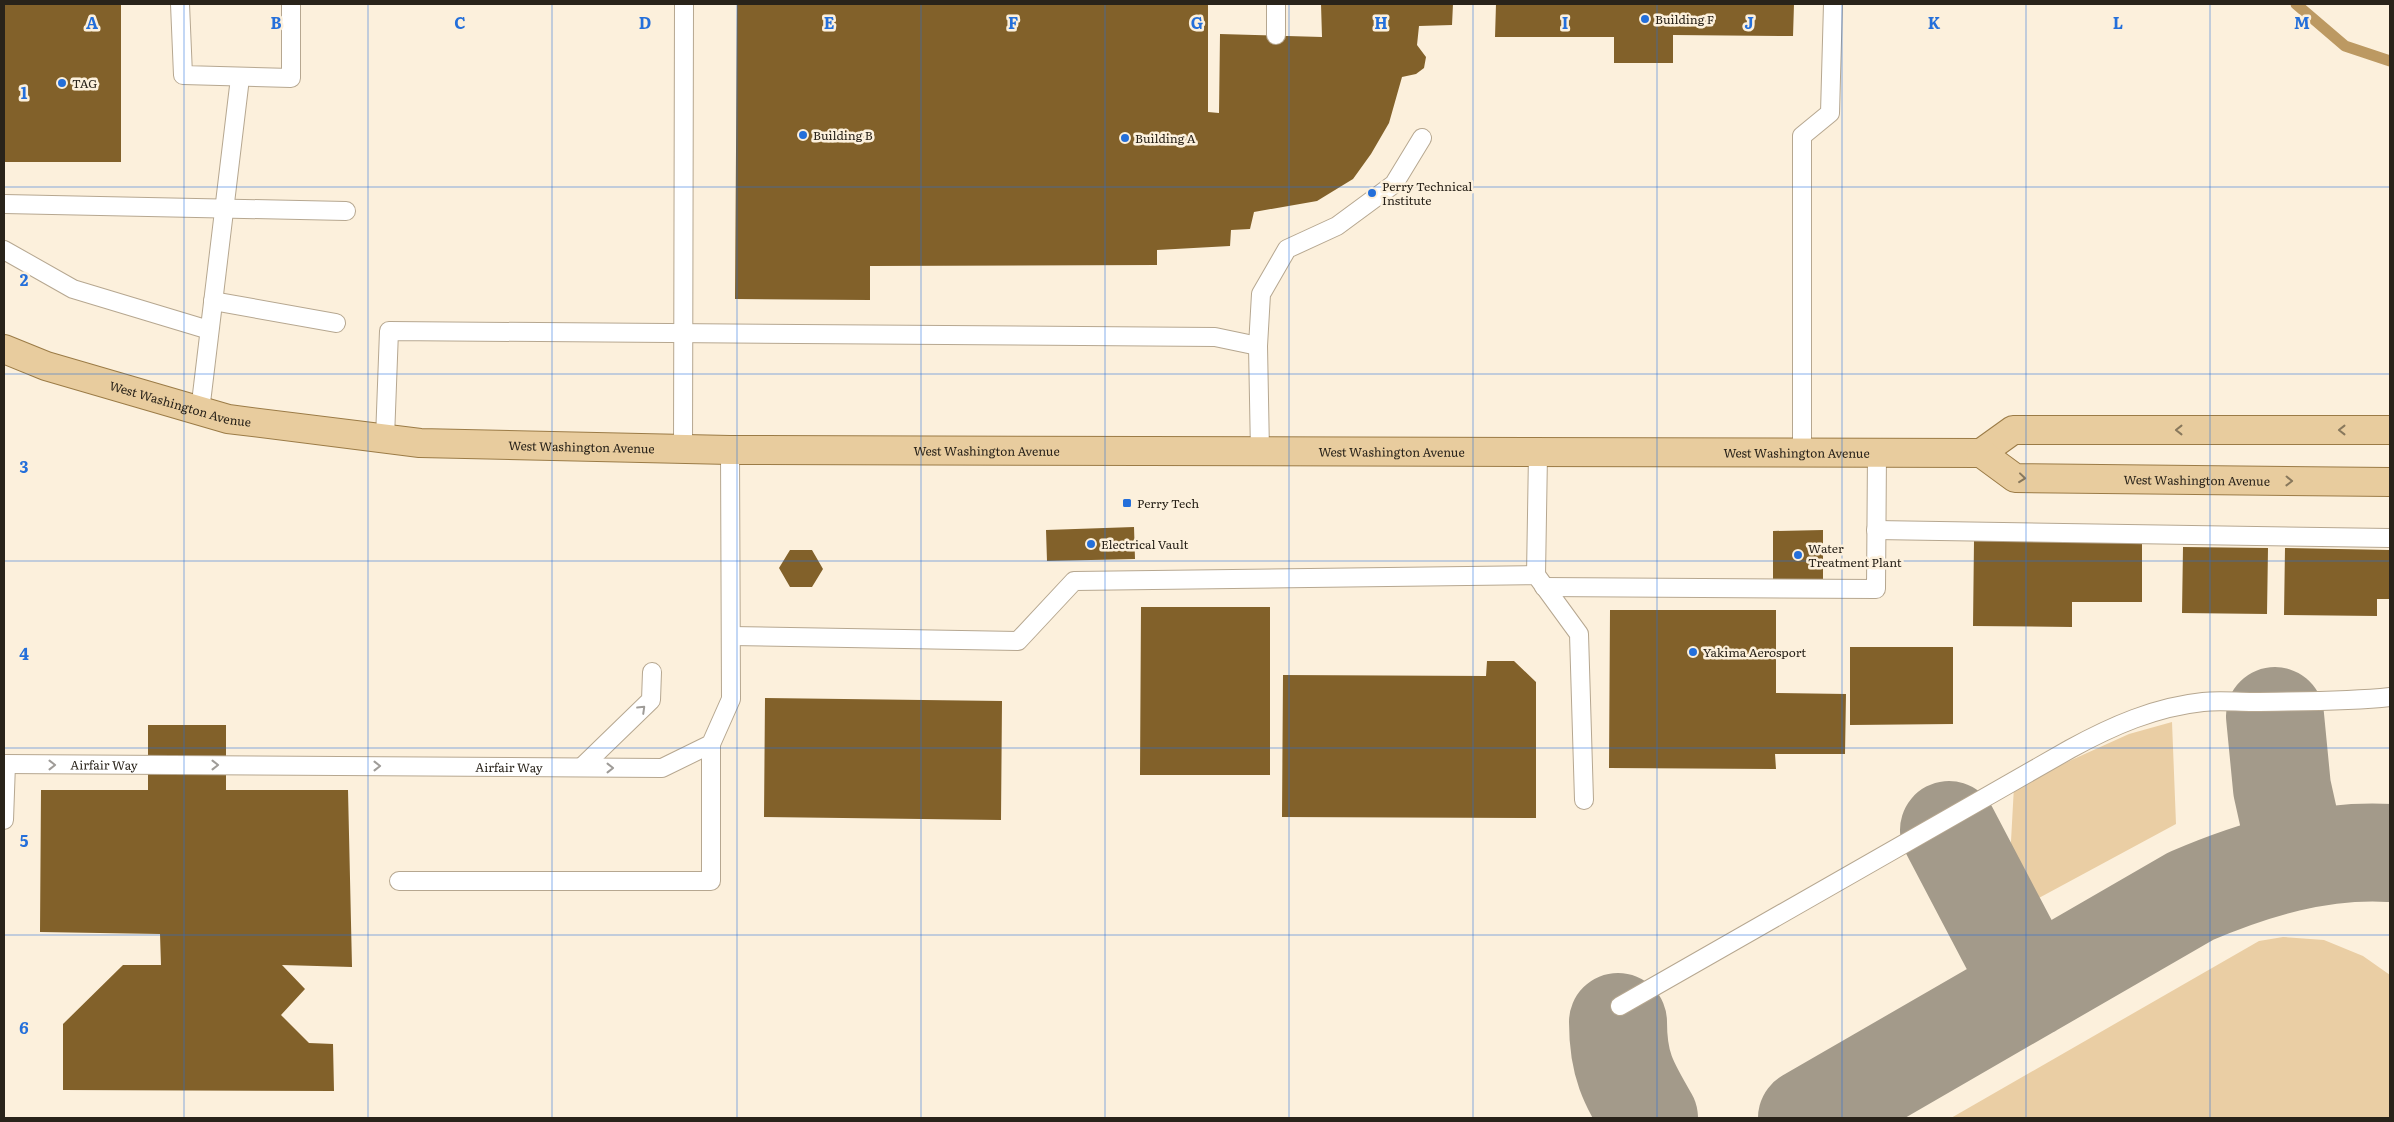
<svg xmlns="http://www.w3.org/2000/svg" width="2394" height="1122" viewBox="0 0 2394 1122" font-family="Literata,serif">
<rect width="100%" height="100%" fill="#fcf0dc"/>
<!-- green -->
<path fill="#eacea4" d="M2172,722l4,102 -139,75c-15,-3 -21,-7 -28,-21l5,-92 115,-52z
M2283,937l41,3 39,16 27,19v143h-439l308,-177z"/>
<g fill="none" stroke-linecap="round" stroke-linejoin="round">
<!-- stream -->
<path stroke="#bc9962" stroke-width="11" d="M2296,4l49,42 45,15"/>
<!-- taxiway -->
<path stroke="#a39a8a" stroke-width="98" d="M2275,716l7,72 16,72
M1949,830l83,158
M1618,1022c0,43 10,60 31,96
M1807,1118l384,-222c63,-27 130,-47 199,-43"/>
</g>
<!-- building -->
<path fill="#82612a" d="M4,4h117v158h-117z
M737,4h471v108l11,1 1,-79 102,3 -1,-33h132l-1,21 -33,1 -2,19 9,12 -2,11 -8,6 -14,3 -13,46 -18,31 -18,25 -36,22 -63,11 -4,17 -19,1 -1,16 -73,4v15l-287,1v34l-135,-1z
M1496,4h298l-1,32 -120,-1v28h-59v-26h-119z
M1134,527l1,32 -88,2 -1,-31z
M1823,530v50h-50v-49z
M1974,541l168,1v60h-70v25l-99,-1z
M2183,547l85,1 -1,66 -85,-1z
M2285,548l105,2v49h-13v17l-93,-1z
M790,550h22l11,19 -11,18h-22l-11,-19z
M1141,607h129v168h-130z
M1610,610h166v83l70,1 -1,60h-70l1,15 -167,-1z
M1850,647h103v77l-103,1z
M1487,661h27l22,21v136l-254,-1 1,-142 203,1z
M765,698l237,3 -1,119 -237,-3z
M148,725h78v65h122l4,177 -70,-2 23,24 -24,26 28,28 24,1 1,47 -271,-1v-66l60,-59h38l-1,-31 -120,-2 1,-142h107z"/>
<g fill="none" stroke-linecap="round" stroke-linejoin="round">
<defs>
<g id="service">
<path d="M180,4l3,71 108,3v-74"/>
<path d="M1276,4v31"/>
<path d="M4,204l342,7"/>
<path d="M4,250l69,39 136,41"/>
<path d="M213,301l123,22"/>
<path d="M200,411l40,-333"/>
<path d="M385,438l4,-107 826,6 43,9"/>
<path d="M683,449l1,-445"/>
<path d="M1260,452l-2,-106 3,-52 26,-45 50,-23 57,-42 28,-46"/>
<path d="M1802,453v-317l28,-23 3,-109"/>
<path d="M1876,530l514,8"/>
<path d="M1536,575l2,-121"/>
<path d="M1544,587l332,2 1,-136"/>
<path d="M731,636l287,5 56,-60 462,-6 43,59 5,166"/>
<path id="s1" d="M4,764l658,4 49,-24 20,-45 -1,-249"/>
<path d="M582,767l69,-67 1,-28"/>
<path d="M4,820l2,-56"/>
<path d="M399,881h312v-137"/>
<path d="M1620,1006l450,-257c42,-23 85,-42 133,-47 16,-2 33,0 50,0 46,-1 92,0 137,-5"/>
</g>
<g id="primary">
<path id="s2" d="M4,349l42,17 182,53 192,24 310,7 1251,3 32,-23h377"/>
<path id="s3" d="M1981,453l34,25 375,4"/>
</g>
</defs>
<!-- service casing -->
<use href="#service" stroke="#b6a790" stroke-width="20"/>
<!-- primary casing -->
<use href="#primary" stroke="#9b7b46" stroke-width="30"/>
<!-- service -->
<use href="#service" stroke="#fff" stroke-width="18"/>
<!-- primary -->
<use href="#primary" stroke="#e8cc9e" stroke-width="28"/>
</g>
<!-- one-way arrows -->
<defs><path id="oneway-chevron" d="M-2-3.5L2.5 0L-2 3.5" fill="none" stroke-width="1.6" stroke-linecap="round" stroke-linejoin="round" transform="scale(1.25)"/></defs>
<g stroke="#88785c">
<use href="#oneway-chevron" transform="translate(2179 430) rotate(-180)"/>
<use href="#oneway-chevron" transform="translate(2342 430) rotate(-180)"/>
<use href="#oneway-chevron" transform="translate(2022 478) rotate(6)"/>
<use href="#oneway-chevron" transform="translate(2289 481) rotate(1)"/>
</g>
<g stroke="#9f9c98">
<use href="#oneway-chevron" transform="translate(642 709) rotate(-44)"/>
<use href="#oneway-chevron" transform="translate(52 765)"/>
<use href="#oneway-chevron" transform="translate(215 765)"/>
<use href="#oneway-chevron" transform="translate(377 766)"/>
<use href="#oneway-chevron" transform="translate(610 768)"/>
</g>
<!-- grid -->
<path fill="none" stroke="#246fda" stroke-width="1" stroke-opacity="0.55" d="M184,4v1114M368,4v1114M552,4v1114M737,4v1114M921,4v1114M1105,4v1114M1289,4v1114M1473,4v1114M1657,4v1114M1842,4v1114M2026,4v1114M2210,4v1114M4,187h2386M4,374h2386M4,561h2386M4,748h2386M4,935h2386"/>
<!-- markers -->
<g fill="#246fda" stroke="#fcf0dc" stroke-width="2">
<circle cx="1645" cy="19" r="5"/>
<circle cx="62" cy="83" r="5"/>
<circle cx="803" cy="135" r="5"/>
<circle cx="1125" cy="138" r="5"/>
<circle cx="1372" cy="193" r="5"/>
<rect x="1122" y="498" width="10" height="10" rx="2.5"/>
<circle cx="1091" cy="544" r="5"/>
<circle cx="1798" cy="555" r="5"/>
<circle cx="1693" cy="652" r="5"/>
</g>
<g text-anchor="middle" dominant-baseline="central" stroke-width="5" stroke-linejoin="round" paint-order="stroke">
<!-- poi labels -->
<g font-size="12" fill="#29231a" stroke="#fcf0dc" text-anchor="start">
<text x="1655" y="19">Building F</text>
<text x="72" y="83">TAG</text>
<text x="813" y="135">Building B</text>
<text x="1135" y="138">Building A</text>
<text x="1382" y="186">Perry Technical<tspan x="1382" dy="14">Institute</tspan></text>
<text x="1137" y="503">Perry Tech</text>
<text x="1101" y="544">Electrical Vault</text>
<text x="1808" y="548">Water<tspan x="1808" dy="14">Treatment Plant</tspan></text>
<text x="1703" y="652">Yakima Aerosport</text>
</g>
<!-- street labels -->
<g font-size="12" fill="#29231a" stroke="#fcf0dc">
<text stroke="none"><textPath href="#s2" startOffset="185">West Washington Avenue</textPath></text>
<text stroke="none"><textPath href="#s2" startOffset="590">West Washington Avenue</textPath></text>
<text stroke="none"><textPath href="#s2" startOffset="995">West Washington Avenue</textPath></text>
<text stroke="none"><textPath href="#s2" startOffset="1400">West Washington Avenue</textPath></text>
<text stroke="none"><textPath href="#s2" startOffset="1805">West Washington Avenue</textPath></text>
<text stroke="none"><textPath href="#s3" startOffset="224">West Washington Avenue</textPath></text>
<text stroke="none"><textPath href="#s1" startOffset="100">Airfair Way</textPath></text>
<text stroke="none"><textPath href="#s1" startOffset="505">Airfair Way</textPath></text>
</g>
</g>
<g font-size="16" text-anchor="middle" font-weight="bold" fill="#246fda" stroke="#fcf0dc" stroke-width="5" stroke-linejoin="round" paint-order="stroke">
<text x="92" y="29">A</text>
<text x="276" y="29">B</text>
<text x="460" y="29">C</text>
<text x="645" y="29">D</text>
<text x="829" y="29">E</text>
<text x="1013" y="29">F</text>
<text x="1197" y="29">G</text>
<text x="1381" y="29">H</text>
<text x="1565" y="29">I</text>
<text x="1749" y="29">J</text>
<text x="1934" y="29">K</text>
<text x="2118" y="29">L</text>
<text x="2302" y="29">M</text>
<text x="24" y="99">1</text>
<text x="24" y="286">2</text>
<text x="24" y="473">3</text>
<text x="24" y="660">4</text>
<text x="24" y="847">5</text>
<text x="24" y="1034">6</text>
</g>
<!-- border -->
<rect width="2394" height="1122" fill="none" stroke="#29231a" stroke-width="10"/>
</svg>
